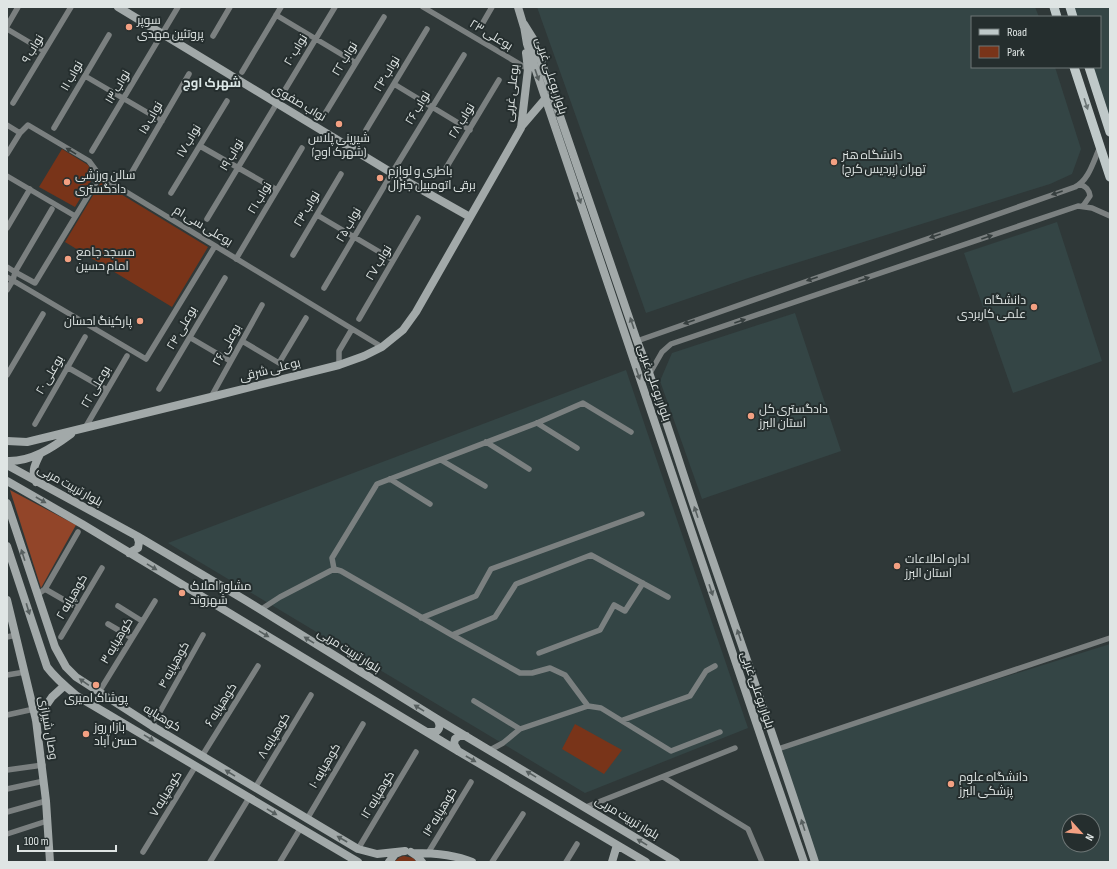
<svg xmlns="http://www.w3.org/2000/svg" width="1117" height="869" viewBox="0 0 1117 869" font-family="'Sofia Sans Condensed',Cairo,sans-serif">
<rect width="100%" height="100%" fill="#2f3838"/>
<!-- built -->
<path fill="#344545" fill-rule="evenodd" d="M537,7h498l4,10h-67v50h83l26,82 -9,25 -22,10 -299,93 -105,36z
M1065,7h45v133l-24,-73h14v-50h-31z
M1057,222l45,139 -89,32 -49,-140z
M795,313l46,138 -139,48 -42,-118 12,-28z
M626,370l122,358 -163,65 -417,-250z
M1110,644v218h-292l-37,-115zM1069,821h24v24h-24z"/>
<!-- green -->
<path fill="#793419" d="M62,149l26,16 6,11 -19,31 -36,-20z
M101,182l107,65 -36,60 -107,-65z
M575,724l47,26 -18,24 -42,-25z
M404,856l9,2 4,4h-23l6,-5z"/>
<!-- forest -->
<path fill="#924529" d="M10,490l66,35 -35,63z"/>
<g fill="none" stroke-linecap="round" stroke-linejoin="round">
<!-- street -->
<path stroke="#7b8080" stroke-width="5.5" d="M423,7l105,62
M276,15l80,48
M7,26l11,-19
M481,26l11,-19
M7,29l37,22
M213,36l17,-29
M242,72l39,-65
M85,76l77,45
M394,84l76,46
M13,103l58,-96
M326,112l58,-95
M7,125l13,8
M54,128l55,-93
M366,130l61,-101
M200,146l77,44
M92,151l86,-144
M7,154l13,-21 8,-8 61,36 11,15 282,171
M132,172l57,-98
M443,173l56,-93
M7,176l68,40
M1080,184c6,3 9,5 10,12l-7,10
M171,193l56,-92
M52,209l-37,63 20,11 65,-107
M317,215l76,45
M207,219l128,-212
M7,228l23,-39
M293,255l48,-81
M236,259l66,-111
M7,267l8,5 -2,8 -6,10
M7,277l139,82 69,-113
M324,288l68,-115 72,-118
M359,319l59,-101
M189,337l41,24
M242,341l37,22 27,-45
M637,341l438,-154c14,-7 18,-25 25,-40
M339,365v-14l13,-22
M67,367l40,23
M650,373l12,-21 9,-8 407,-138 14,2 18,8
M7,375l36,-61
M159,389l66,-111
M211,397l51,-92
M537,423l40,25
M35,424l50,-87
M85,428l42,-72
M486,442l43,27
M441,460l44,26
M390,479l40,25
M334,569l-2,-11 45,-74 160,-61 46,-20 48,29
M45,589l33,19
M37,595l8,-6 33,-57
M118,606l24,15
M260,610l20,-13 54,-28 7,2 111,64 43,-18 21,-33 75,-29 77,42
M421,618l55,-22 15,-27 151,-55
M108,624l24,14
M452,635l68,38h12l18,-5 15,7 23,31
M7,637l9,-2
M61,637l41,-69
M539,653l61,-23 14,-25 11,6 18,-28
M7,675l18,-3
M99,692l56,-91
M474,701l46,28
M7,715l27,-6
M623,720l67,-24 16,-25 9,-5
M152,726l51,-91
M778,749l332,-111
M490,750l13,-7 17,-14 68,-23 13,2 70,43 49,-19
M202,756l56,-90
M7,770l36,-5
M663,777l85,52 14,33
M255,788l56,-93
M7,789l37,-8
M586,807l149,-59
M7,812l39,-11
M307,819l56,-95
M7,834l40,-13
M358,849l58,-97
M143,852l52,-85
M428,853l43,-71
M210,862l39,-64
M280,862l20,-33
M492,862l31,-48
M566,862l11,-18"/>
<!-- secondary -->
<path stroke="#a2a9a9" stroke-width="8" d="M118,7l274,166 78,44
M518,7l6,20
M524,24l10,16 103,301c23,57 40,116 60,174 40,116 80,231 118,347
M524,26l3,18 239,708 38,110
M521,127l24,-28 3,-1
M7,441l20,1 184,-45 128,-32 25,-9 18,-9 21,-17 13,-18 105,-184 7,-59 -2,-16
M7,461c24,1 45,-13 64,-27
M7,465l130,71 108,64 192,119 239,143
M7,481l75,43 376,227 188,111
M36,482c-5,-12 -1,-17 4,-28
M7,503l48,144 11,20 10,10 76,49 206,123 19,5 28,-3
M7,546l40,121c9,12 19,20 30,29l281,166
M129,553l9,-5 1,-6 -2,-6
M7,600l29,120 10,81 4,61
M36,720l16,-23 12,-11
M427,732h9c5,-4 4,-8 1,-13
M458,751l-4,-7 1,-5 4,-3h7
M411,852l6,4 5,6
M413,853c19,0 41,1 59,9
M389,862l6,-8 5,-2
M612,862l5,-17"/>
<!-- primary -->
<path stroke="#bfc9c9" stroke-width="9" d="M1054,7l3,10
M1070,7l3,10
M1074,67l36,110
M1089,67l21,65"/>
</g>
<!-- one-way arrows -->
<defs><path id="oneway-solid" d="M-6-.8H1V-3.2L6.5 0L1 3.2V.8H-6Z"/></defs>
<g fill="#575f5f">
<use href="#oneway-solid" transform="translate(537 75) rotate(71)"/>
<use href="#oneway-solid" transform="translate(579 198) rotate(71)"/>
<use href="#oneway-solid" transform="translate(632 323) rotate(-109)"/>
<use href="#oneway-solid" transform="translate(638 374) rotate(71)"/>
<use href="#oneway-solid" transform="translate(41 500) rotate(30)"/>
<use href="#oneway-solid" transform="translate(696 512) rotate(-109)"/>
<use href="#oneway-solid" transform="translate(23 555) rotate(-108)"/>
<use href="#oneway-solid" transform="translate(152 567) rotate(31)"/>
<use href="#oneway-solid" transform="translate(711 590) rotate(71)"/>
<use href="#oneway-solid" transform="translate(28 609) rotate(73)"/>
<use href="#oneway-solid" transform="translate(264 634) rotate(31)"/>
<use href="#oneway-solid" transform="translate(739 635) rotate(-109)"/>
<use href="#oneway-solid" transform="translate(309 640) rotate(-148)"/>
<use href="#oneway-solid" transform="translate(84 682) rotate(-145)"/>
<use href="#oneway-solid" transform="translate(419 708) rotate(-148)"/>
<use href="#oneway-solid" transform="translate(149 738) rotate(32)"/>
<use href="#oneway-solid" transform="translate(471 759) rotate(30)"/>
<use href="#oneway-solid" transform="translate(230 773) rotate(-148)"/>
<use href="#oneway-solid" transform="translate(531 774) rotate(-149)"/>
<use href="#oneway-solid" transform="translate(272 812) rotate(31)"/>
<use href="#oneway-solid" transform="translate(803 825) rotate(-108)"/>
<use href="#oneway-solid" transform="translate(342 839) rotate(-150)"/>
<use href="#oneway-solid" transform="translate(642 842) rotate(-149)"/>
</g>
<use fill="#6a7474" href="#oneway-solid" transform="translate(1086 104) rotate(72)"/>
<g fill="#363e3e">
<use href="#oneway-solid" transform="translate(71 151) rotate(-149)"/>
<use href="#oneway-solid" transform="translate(1057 193) rotate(161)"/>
<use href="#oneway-solid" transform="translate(935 236) rotate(161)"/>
<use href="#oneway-solid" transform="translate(987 237) rotate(-19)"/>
<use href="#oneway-solid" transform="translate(812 279) rotate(161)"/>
<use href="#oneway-solid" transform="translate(864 279) rotate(-19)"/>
<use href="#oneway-solid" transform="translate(740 321) rotate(-19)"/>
<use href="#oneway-solid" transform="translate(689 322) rotate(161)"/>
</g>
<!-- markers -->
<g fill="#f3a082" stroke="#252e2e" stroke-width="1.5">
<circle cx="129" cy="27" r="4"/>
<circle cx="339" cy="124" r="4"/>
<circle cx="834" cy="162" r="4"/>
<circle cx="380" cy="178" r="4"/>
<circle cx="67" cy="182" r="4"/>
<circle cx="68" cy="259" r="4"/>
<circle cx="1034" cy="307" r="4"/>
<circle cx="140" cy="321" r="4"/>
<circle cx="751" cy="416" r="4"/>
<circle cx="897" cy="566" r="4"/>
<circle cx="182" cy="593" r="4"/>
<circle cx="96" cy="685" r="4"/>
<circle cx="86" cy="734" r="4"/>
<circle cx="951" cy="784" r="4"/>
</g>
<g text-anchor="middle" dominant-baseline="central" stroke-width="4" stroke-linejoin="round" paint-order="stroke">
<!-- poi labels -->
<g font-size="12" fill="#dfe5e4" stroke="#252e2e" text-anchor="start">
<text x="137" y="20">سوپر<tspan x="137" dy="14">پروتئین مهدی</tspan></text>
<text x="339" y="138" text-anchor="middle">شیرینی پلاس<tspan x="339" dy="14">(شهرک اوج)</tspan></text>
<text x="842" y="155">دانشگاه هنر<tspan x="842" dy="14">تهران (پردیس کرج)</tspan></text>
<text x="388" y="171">باطری و لوازم<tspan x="388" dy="14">برقی اتومبیل جنرال</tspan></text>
<text x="75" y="175">سالن ورزشی<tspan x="75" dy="14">دادگستری</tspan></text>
<text x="76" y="252">مسجد جامع<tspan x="76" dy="14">امام حسین</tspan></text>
<text x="1026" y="300" text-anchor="end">دانشگاه<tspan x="1026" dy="14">علمی کاربردی</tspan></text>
<text x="132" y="321" text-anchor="end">پارکینگ احسان</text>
<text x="759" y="409">دادگستری کل<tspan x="759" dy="14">استان البرز</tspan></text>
<text x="905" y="559">اداره اطلاعات<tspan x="905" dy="14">استان البرز</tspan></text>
<text x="190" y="586">مشاور املاک<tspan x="190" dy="14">شهروند</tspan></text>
<text x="96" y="698" text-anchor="middle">پوشاک امیری</text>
<text x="94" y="727">بازار روز<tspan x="94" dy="14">حسن آباد</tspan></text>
<text x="959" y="777">دانشگاه علوم<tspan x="959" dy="14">پزشکی البرز</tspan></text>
</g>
<!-- street labels -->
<g font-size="12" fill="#dfe5e4" stroke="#252e2e">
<text transform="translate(491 35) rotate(31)">بوعلی ۲۳</text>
<text transform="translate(33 49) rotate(-59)">نواب ۹</text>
<text transform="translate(296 50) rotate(-59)">نواب ۲۰</text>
<text transform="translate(345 59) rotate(-59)">نواب ۲۲</text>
<text transform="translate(387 74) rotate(-59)">نواب ۲۴</text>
<text transform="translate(72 76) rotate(-60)">نواب ۱۱</text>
<text transform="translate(551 76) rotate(72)">بلوار بوعلی غربی</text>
<text transform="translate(118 87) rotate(-59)">نواب ۱۳</text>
<text transform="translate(512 93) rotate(-84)">بوعلی غربی</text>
<text transform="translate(299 103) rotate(31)">نواب صفوی</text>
<text transform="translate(418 108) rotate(-59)">نواب ۲۶</text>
<text transform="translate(151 118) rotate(-60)">نواب ۱۵</text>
<text transform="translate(462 121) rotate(-59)">نواب ۲۸</text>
<text transform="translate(189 141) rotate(-59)">نواب ۱۷</text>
<text transform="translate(232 155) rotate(-59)">نواب ۱۹</text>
<text transform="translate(260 198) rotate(-59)">نواب ۲۱</text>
<text transform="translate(307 209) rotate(-59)">نواب ۲۳</text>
<text transform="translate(349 225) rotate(-60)">نواب ۲۵</text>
<text transform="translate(203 226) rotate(31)">بوعلی سی ام</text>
<text transform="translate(379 263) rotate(-59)">نواب ۲۷</text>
<text transform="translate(182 328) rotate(-60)">بوعلی ۲۴</text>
<text transform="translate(227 345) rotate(-61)">بوعلی ۲۶</text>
<text transform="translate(270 370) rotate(-14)">بوعلی شرقی</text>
<text transform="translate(50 375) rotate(-60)">بوعلی ۲۰</text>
<text transform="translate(654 383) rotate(71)">بلوار بوعلی غربی</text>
<text transform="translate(96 387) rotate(-60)">بوعلی ۲۲</text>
<text transform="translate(70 486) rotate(29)">بلوار تربیت مربی</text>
<text transform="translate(72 597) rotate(-60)">کوهپایه ۲</text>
<text transform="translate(117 641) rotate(-59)">کوهپایه ۳</text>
<text transform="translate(349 651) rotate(32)">بلوار تربیت مربی</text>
<text transform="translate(174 665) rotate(-61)">کوهپایه ۴</text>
<text transform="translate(757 690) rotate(71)">بلوار بوعلی غربی</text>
<text transform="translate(221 705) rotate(-58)">کوهپایه ۶</text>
<text transform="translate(162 718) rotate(31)">کوهپایه</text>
<text transform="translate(48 728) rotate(80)">وصال شیرازی</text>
<text transform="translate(274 736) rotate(-59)">کوهپایه ۸</text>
<text transform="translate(325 766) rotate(-60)">کوهپایه ۱۰</text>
<text transform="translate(166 794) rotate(-59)">کوهپایه ۷</text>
<text transform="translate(378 795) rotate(-59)">کوهپایه ۱۲</text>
<text transform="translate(440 812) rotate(-59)">کوهپایه ۱۴</text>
<text transform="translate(627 818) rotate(31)">بلوار تربیت مربی</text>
</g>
<!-- neighbourhood labels -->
<g font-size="13" font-weight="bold" fill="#dbe7e6" stroke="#252e2e">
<text x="212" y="83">شهرک اوج</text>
</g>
</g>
<!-- border -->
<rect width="1117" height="869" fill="none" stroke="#dfe5e4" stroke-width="16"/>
<!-- legend -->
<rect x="971" y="16" width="130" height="52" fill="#252e2e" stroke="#6f7777"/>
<rect x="979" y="29" width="20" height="6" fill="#bfc9c9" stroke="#6f7777"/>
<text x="1007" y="36" font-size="12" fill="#dfe5e4">Road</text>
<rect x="979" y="46" width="20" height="12" fill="#793419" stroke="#6f7777"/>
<text x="1007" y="56" font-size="12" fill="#dfe5e4">Park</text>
<!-- north arrow -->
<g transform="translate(1081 833) rotate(117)"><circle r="19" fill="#252e2e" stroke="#6f7777"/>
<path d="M0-3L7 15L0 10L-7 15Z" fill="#f3a082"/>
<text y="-6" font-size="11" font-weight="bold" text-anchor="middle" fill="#dfe5e4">N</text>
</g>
<!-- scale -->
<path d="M18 845v6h98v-6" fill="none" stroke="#dfe5e4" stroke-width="2"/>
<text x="24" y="845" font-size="12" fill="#dfe5e4" stroke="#252e2e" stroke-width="3" paint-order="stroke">100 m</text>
</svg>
